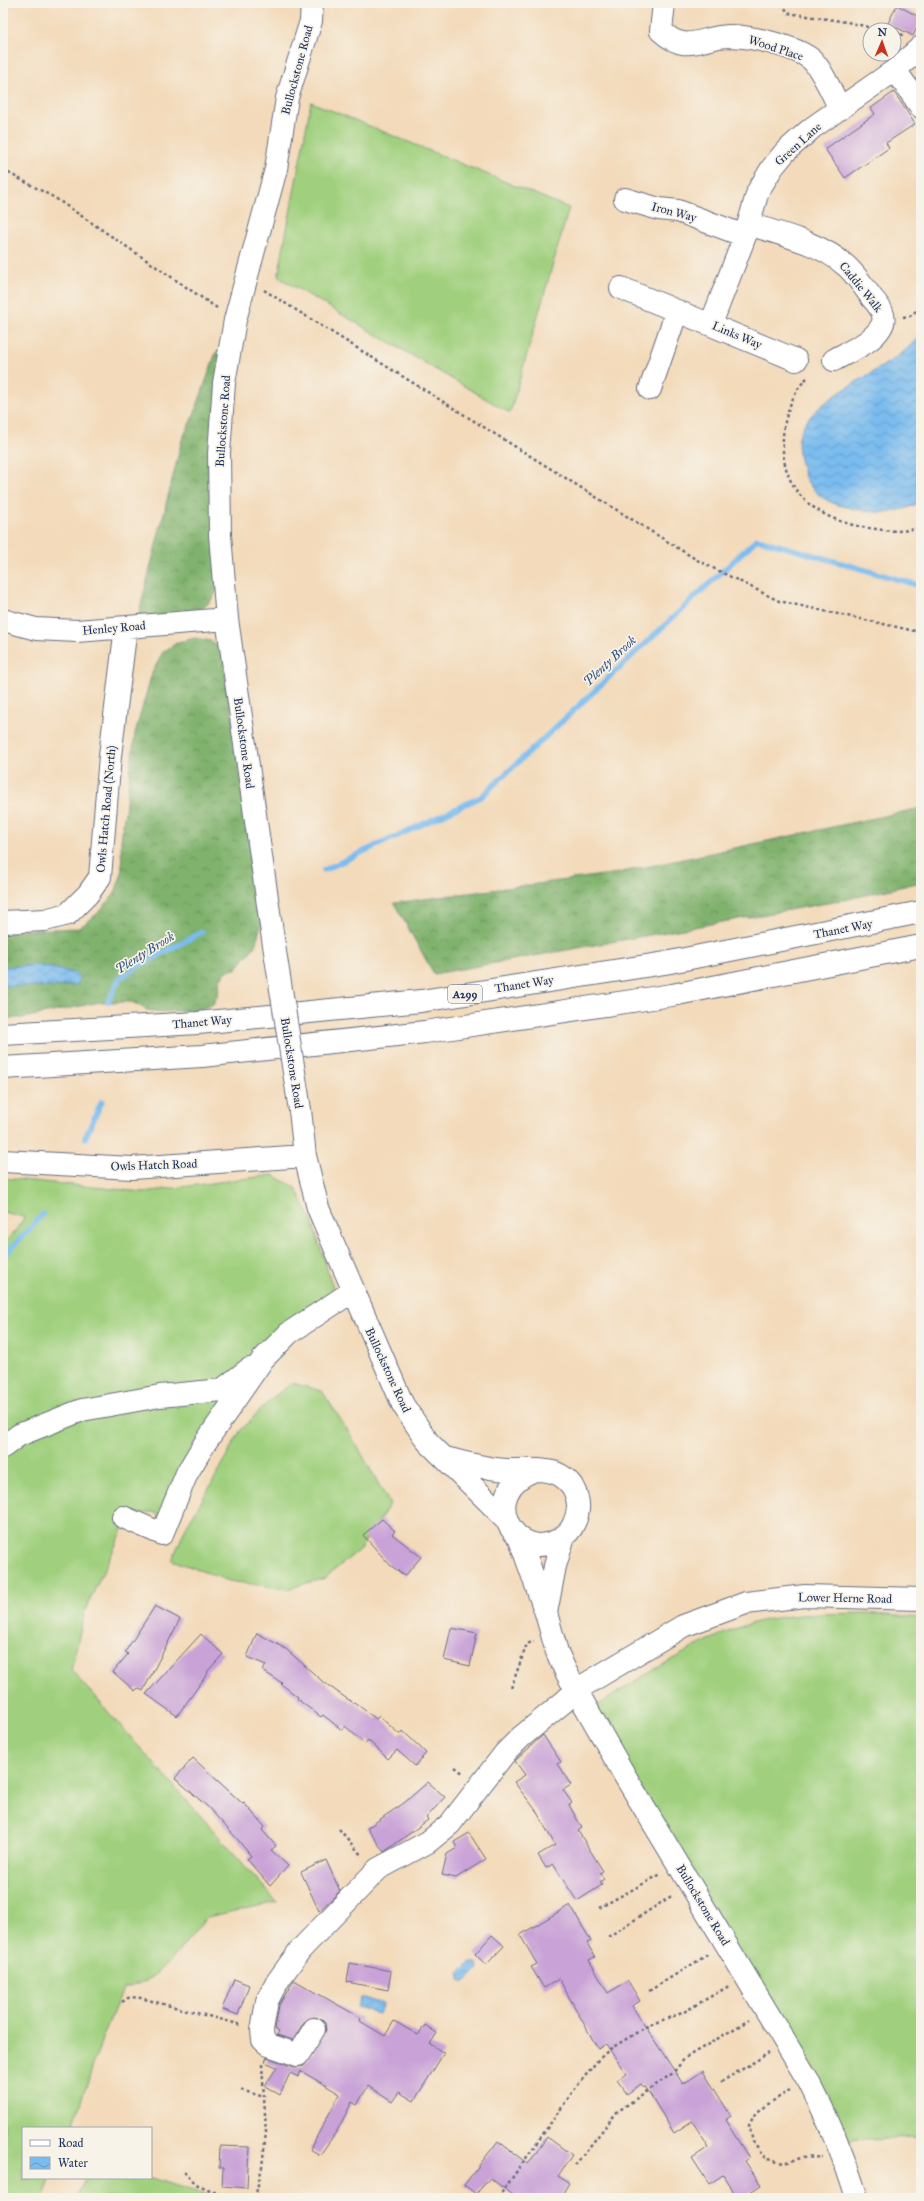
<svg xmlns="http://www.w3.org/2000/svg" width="924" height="2201" viewBox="0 0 924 2201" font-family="'IM FELL Great Primer',serif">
<defs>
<pattern id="forest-crowns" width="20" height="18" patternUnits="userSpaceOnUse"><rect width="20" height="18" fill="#80b26d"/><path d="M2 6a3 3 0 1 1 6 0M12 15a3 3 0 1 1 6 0" fill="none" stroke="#68915d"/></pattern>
<pattern id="water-waves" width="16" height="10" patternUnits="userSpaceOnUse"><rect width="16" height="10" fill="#7abcef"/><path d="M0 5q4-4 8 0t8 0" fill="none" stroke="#6399c5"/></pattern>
</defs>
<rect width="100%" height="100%" fill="#f7f3e8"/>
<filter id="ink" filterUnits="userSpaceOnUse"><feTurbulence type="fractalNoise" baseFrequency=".025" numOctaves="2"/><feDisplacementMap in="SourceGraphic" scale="8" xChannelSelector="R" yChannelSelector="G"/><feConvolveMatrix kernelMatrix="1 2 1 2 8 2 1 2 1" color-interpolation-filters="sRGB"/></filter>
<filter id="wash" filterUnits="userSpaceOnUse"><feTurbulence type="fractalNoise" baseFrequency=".012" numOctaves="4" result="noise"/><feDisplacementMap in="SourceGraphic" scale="16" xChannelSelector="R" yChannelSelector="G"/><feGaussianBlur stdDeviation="0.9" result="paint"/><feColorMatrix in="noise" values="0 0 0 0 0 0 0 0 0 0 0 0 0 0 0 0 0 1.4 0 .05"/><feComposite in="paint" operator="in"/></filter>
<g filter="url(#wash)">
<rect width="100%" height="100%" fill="#f3daba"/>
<!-- grass -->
<path fill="#a0d07e" stroke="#5e806e" d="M311,102l258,106 -59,205 -232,-136z
M273,1175l22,12 17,34 21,67 -3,16 -59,45 -102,171 -16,-8 -23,3 -45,95 -14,60 206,232 -70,15 -39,47 -22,17 -23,8 -20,47 -31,92h-49v50h28l-7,18 -2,2h-39v-954l17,-19 4,-8 -21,-5v-34l140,14z
M292,1383l30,8 30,46 38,67 -30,45 -35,29 -38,11 -58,-8 -57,-21 14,-33 31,-52 23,-44 32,-33z
M866,1613l55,5v519l-78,3 -248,-433c47,-30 116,-76 170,-87 33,-7 68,-6 101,-7z
M86,2178h65l67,20h-142z"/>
<!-- forest -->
<path fill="url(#forest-crowns)" stroke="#4e7066" d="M216,352h7l-5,238c-5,7 -8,13 -14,17 -12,8 -51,9 -66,10l44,-177 13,-28z
M195,638l16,3 12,9 38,275 -6,21 -19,23 -9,2 -7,8 -2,16 -5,9 -13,5 -38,3 -15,-2 -15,-8h-32l-77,16h-20v-87l76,-3 19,-15 17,-20 7,-20 -1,-32 14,-108 17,-60 11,-21 15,-10z
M921,808v74l-77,18 -410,74 -40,-71 224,-30z"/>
<!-- water -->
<path fill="url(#water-waves)" stroke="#4a76a6" d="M921,333v169c-30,15 -51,11 -82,3 -16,-4 -32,-18 -36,-34 -3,-11 -6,-22 -4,-33 5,-36 82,-65 108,-89 5,-5 10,-11 14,-16z
M37,965l38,8 4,5 -1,5 -2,2 -25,2 -48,-1v-19z
M470,1962l7,1 1,6 -12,12h-5l-2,-8z
M360,1997l23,7 -4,10 -22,-7z"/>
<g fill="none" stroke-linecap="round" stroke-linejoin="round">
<!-- stream -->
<path stroke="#7abcef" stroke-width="5.5" d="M324,870l157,-73 276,-258 164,47
M108,1002l11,-23 18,-12 65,-35
M85,1138l17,-37
M3,1257l40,-43"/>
</g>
<g id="blocks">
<!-- building -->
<path fill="#c9a2d7" d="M897,5l24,13 -8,18 -25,-13z
M894,92l21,32 -29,19 3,5 -44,30 -20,-29 50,-35 -4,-6z
M382,1519l13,12 -3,3 29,23 -16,19 -15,-11 -27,-30z
M155,1606l25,13 -37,72 -5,-3 -3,3 -22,-19 15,-18 -3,-2z
M451,1628l26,5 -7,33 -26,-6z
M257,1633l29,16 36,32 31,22 1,-1 22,17 3,-3 20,18 4,-3 23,22 -11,13 -18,-16 -9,9 -20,-19 -3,4 -20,-18 -3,4 -19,-15 -2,2 -24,-18 1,-2 -17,-13 1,-1 -19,-12 3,-6 -19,-8z
M201,1634l22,20 -16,18 1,1 -31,43 -31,-22z
M543,1735l18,27 -4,2 14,21 -8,5 9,13 -3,2 13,23 -4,3 25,40 -3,2 4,6 -4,3 2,3 -25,16 -24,-37 -7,4 -8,-13 17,-10 -20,-36 -21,-27 11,-7 -10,-14z
M193,1758l50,46 1,-1 21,24 -3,3 14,16 -5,4 17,16 -18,20 -23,-27 4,-3 -13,-16 -29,-32 -34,-30z
M428,1782l17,15 -19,21 2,2 -44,32 -17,-24 37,-25z
M469,1833l17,26 -30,19 -14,-3 5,-21 10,-6 -3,-6z
M326,1860l14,31 -21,20 -18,-39z
M570,1905l21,36 -4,2 8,14 -6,3 19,33 20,-12 12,20 -8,5 51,78 20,-13 28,45 -6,4 24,38 -4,3 16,24 -20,13h-4l-14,-23 -14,9 -17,-26 17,-11 -17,-26 -18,12 -29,-47 -1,1 -3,-3 -14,10 -10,-14 9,-6 -20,-30 -8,5 -39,-70 -15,9 -13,-21 6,-3 -17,-29z
M492,1935l12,11 -18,19 -11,-11z
M350,1963l41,8 -3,19 -41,-8z
M234,1979l15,6 -11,30 -16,-6z
M294,1980l67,38 -1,3 25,15 9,-15 24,14 7,-10 12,8 -7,11 14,9 -30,48 -15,-9 -7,10 -24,-16 -11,19 -5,-3 -14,27 -18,26 -10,-6 30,-55 -39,-23 -3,6 -8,-4 -10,22 -15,-9 12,-19 -12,-5 2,-5 27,10 10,-1 22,-36 -1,-7 -4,-4 -7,-2 -10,5 -11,18 -16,-5 2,-4 -4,-2 4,-24z
M547,2137l25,18 -14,21 11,7 -9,15h-43l-27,-20 -14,16 -12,-9 34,-44 30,23z
M220,2146l29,1 -2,41 -25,-2 1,-18h-4z"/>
</g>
</g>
<g filter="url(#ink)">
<use href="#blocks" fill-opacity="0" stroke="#676b7e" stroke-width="1"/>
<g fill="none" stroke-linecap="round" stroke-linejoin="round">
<defs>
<path id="minor" d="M664,3l-3,28c26,24 39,6 68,5 21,0 65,10 82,23 11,10 22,36 29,50
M895,70l26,37
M625,199l34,10 19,2 67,25
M749,224c33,11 70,18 96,41 10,8 19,22 27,33 7,8 16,18 9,29 -9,16 -32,24 -47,33
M621,288l175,72
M711,324l34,-88 13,-45 14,-23 13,-16 27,-24 83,-58 26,-23
M650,389l27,-78
M3,620l33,9 41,2 150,-12
M3,922l42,-2 23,-6 20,-20 12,-17 10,-121 16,-129
M271,926l-44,-307 -7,-84 -1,-82 5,-70 11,-63 41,-151 11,-71 24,-77 1,-18
M300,1110l5,46 13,52 85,197 25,37 77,76
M3,1161l129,7 173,-12
M3,1447l16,-12 63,-25 78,-14 62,-6 27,-21
M445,1458c21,5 41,11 62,12 13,0 27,-1 40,1 10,1 19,7 25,15 7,12 8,25 2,37 -3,8 -9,13 -16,17 -42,24 -84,-47 -23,-70
M123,1517l39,17 25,-61 18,-30 58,-84 26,-26 64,-42
M519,1537l27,76 11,39 9,20 59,104 183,304c20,38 36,76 49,118
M546,1613l9,-47 9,-30
M314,2029l-16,26 -29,-10 -6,-5 -1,-10 5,-29 10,-19 23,-32 78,-81 50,-27 22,-18 55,-71 16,-16 44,-36 11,-11 107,-64 63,-23 59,-7 116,3"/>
<path id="highway" d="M3,1034l195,-11 223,-22 244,-38 256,-51
M3,1068l199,-12 223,-24 247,-37 249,-49"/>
</defs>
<!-- minor casing -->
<use href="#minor" stroke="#676b7e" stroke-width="24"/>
<!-- highway casing -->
<use href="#highway" stroke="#676b7e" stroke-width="24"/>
<!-- path -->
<path stroke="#676b7e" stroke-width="2.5" stroke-dasharray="3 3" stroke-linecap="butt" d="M782,3l6,10 59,9 34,8
M894,33l9,2
M3,170l52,28 162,110
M264,290l433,270 82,41 136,30 6,-1
M903,317l7,-1 11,-9
M807,378c-12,11 -20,32 -23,49 -9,64 32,95 92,102 14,2 32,4 45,-3
M511,1688l16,-44 7,-3
M455,1767l9,7
M339,1829l23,27
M599,1908l62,-34
M608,1937l65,-42
M649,1991l60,-37
M122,2002l6,-4 9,-1 105,28
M721,2082l48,-29
M241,2090l23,7
M790,2090l-34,22 -7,13 4,17 10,14 20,7 18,-5 21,-1
M575,2165l42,-53 56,-39 12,-15 64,-38
M184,2171l12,13 33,14
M255,2198l7,-31 4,-35 -4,-68
M498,2198l76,-108 24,-30 12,-11 39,-24 33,-12 47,-27"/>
<!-- minor -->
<use href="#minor" stroke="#fff" stroke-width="22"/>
<!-- highway -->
<use href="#highway" stroke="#fff" stroke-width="22"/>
<defs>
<path id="minor-bridge" d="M271,926l29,184"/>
</defs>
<!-- minor-bridge casing -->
<use href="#minor-bridge" stroke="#676b7e" stroke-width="24" stroke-linecap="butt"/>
<!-- minor-bridge -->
<use href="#minor-bridge" stroke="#fff" stroke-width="22"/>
</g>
</g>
<g text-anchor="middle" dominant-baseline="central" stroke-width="3.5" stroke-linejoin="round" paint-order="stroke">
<!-- shield labels -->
<rect fill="#f7f3e8" stroke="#5d6a87" stroke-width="1" x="448" y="985" width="34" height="18" rx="3"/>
<g font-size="11" font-weight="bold" fill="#1b2f5e">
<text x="465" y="994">A299</text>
</g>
<!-- street labels -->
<g font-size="12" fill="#1b2f5e" stroke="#f7f3e8">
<text transform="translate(776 48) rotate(18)">Wood Place</text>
<text transform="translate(297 70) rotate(-75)">Bullockstone Road</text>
<text transform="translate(798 144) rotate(-42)">Green Lane</text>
<text transform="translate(674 212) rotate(15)">Iron Way</text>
<text transform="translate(861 287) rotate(51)">Caddie Walk</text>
<text transform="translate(737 335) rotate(23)">Links Way</text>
<text transform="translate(223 421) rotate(-86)">Bullockstone Road</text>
<text transform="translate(114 628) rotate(-5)">Henley Road</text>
<text transform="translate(244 743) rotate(82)">Bullockstone Road</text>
<text transform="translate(106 809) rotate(-85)">Owls Hatch Road (North)</text>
<text transform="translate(843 929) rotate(-11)">Thanet Way</text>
<text transform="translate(524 984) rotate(-9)">Thanet Way</text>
<text transform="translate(202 1022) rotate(-5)">Thanet Way</text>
<text transform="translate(292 1063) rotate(81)">Bullockstone Road</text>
<text transform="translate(154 1165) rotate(-2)">Owls Hatch Road</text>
<text transform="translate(388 1370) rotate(65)">Bullockstone Road</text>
<text transform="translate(845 1598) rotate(1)">Lower Herne Road</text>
<text transform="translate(703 1905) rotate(59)">Bullockstone Road</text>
</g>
<!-- water labels -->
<g font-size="13" font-style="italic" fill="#335282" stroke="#f7f3e8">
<text transform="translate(610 661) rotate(-43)">Plenty Brook</text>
<text transform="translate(145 953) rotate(-32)">Plenty Brook</text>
</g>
</g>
<!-- margin -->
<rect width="924" height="2201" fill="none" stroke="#f7f3e8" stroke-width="16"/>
<!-- legend -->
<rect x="22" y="2127" width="130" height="52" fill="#f7f3e8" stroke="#9fa5b1"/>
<rect x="30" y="2140" width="20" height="6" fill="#ffffff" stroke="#9fa5b1"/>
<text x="58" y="2147" font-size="12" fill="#1b2f5e">Road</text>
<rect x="30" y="2157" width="20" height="12" fill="url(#water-waves)" stroke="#9fa5b1"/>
<text x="58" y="2167" font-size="12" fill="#1b2f5e">Water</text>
<!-- north arrow -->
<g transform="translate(882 42) rotate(2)"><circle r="19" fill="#f7f3e8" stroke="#9fa5b1"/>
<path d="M0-3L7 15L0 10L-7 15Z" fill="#c8321e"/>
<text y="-6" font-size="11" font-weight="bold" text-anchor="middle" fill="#1b2f5e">N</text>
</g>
</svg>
